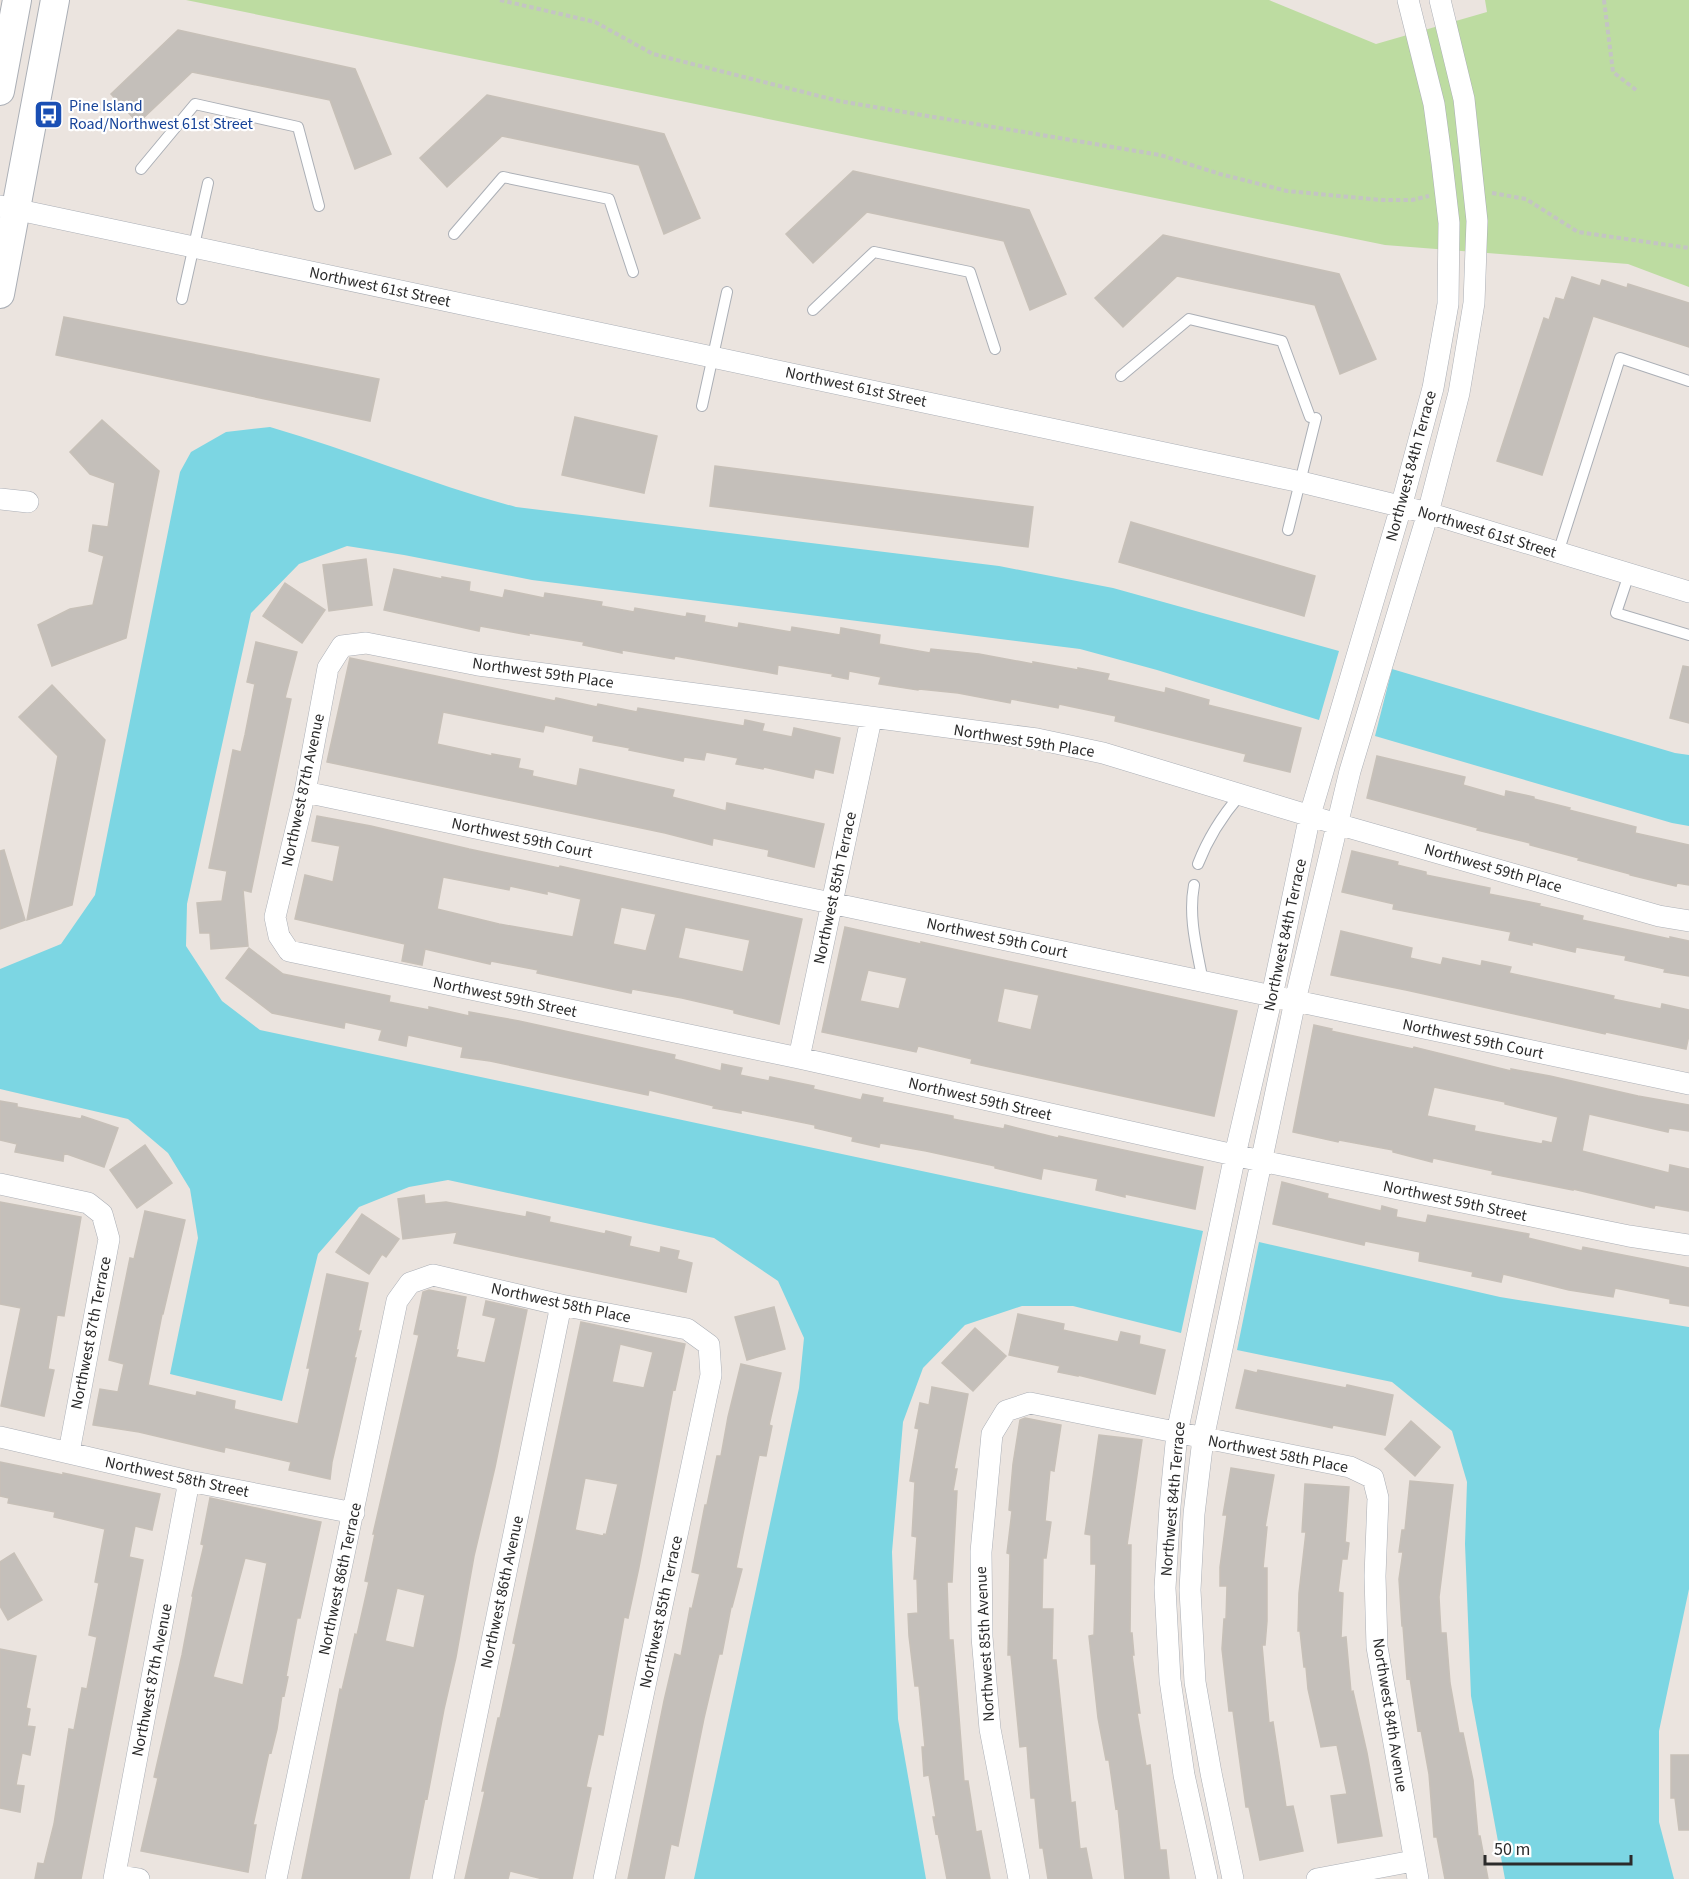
<svg xmlns="http://www.w3.org/2000/svg" width="1689" height="1879" viewBox="0 0 1689 1879" font-family="'Source Sans 3',sans-serif">
<rect width="100%" height="100%" fill="#ebe4df"/>
<!-- green -->
<path fill="#bddca1" d="M186,0h1083l107,44 111,-32 -2,-12h204v287l-61,-23 -243,-19z"/>
<!-- water -->
<path fill="#7cd6e3" d="M270,427c83,24 163,58 246,80l483,59 114,22 226,63 -20,69 -162,-50 -77,-21 -548,-69 -128,-25 -57,-9 -48,18 -48,49 -64,291 -1,42 36,55 38,29 943,201 -22,102 -108,-27h-51l-57,19 -42,43 -20,54 -11,130 6,167 28,160h-232l105,-491 5,-50 -26,-57 -64,-43 -266,-58 -39,7 -50,20 -41,47 -36,147 -112,-27 28,-136 -8,-49 -22,-36 -40,-34 -128,-30v-120l61,-25 34,-49 85,-423 11,-20 35,-20z
M1392,669l283,84 14,2v71l-17,-3 -297,-87z
M1259,1242l241,55 189,30v262l-30,142v91l15,57h-169l-34,-183 -6,-152 2,-62 -15,-51 -60,-49 -155,-32z"/>
<!-- building -->
<path fill="#c4bfba" stroke="#c7c0b8" stroke-width="1.5" fill-rule="evenodd" d="M178,30l177,39 36,85 -36,15 -25,-69 -138,-28 -54,51 -27,-29z
M487,95l177,39 36,84 -36,16 -25,-69 -137,-29 -55,51 -27,-29z
M853,171l176,39 37,84 -36,16 -26,-69 -137,-29 -54,51 -27,-29z
M1163,235l176,39 37,85 -36,15 -25,-69 -138,-29 -54,51 -28,-29z
M1572,277l28,9 2,-6 25,8 1,-4 61,19v44l-96,-31 -51,159 -45,-14 47,-143 5,2 7,-22 8,2z
M64,317l315,62 -9,42 -314,-66z
M575,417l82,19 -13,57 -82,-18z
M102,420l57,51 -33,167 -74,28 -14,-41 32,-16 23,-4 11,-49 -15,-5 4,-26 15,2 7,-44 -25,-9 -20,-22z
M715,466l318,41 -5,40 -318,-41z
M1131,522l184,54 -11,40 -185,-54z
M366,559l6,46 -43,6 -6,-46z
M394,569l48,10v-2l28,5 -1,9 34,7 2,-8 39,8 1,-5 57,9 -1,4 33,6 1,-4 51,9 1,-4 18,3 -1,6 34,6 1,-5 52,9 1,-5 48,8 1,-7 39,7 -1,9 51,9 1,-4 48,5 54,10v-2l45,8v-2l31,6 -2,6 58,13 1,-5 43,12 -1,5 93,23 -11,44 -46,-11 2,-7 -131,-33 1,-5 -57,-12 -1,4 -47,-9 -1,4 -52,-10 -39,-4 -1,1 -39,-6 2,-7 -32,-6 -1,8 -16,-3 1,-2 -55,-9 -1,9 -102,-18 -1,3 -52,-9v3l-39,-8 1,-3 -55,-9v2l-49,-9 -1,5 -95,-21z
M285,583l40,27 -23,33 -39,-27z
M256,642l41,10 -12,46 6,1 -40,193 -8,-2 5,56 -37,3 -1,-16h-10l-3,-30 25,-2 5,-30 -18,-3 24,-118 8,2 4,-17 10,-51 -8,-2z
M350,658l205,43 1,-3 41,9 1,-3 39,8 1,-4 106,18 1,-6 19,4 -2,7 30,6 2,-9 46,10 -7,35 -18,-4 -2,9 -49,-11 -1,2 -27,-5 2,-6 -32,-6 -2,8 -20,-3 -1,4 -54,-11 1,-2 -37,-7 1,-5 -49,-11 -2,7 -100,-20 -6,32 55,12v-2l28,5 -2,9 15,3 -1,5 45,10 3,-17 94,21 -2,7 54,14 1,-8 97,21 -10,43 -46,-11 1,-6 -56,-12 -1,7 -47,-12 -338,-71z
M1683,666l6,1v56l-19,-5z
M52,685l53,55 -33,165 -45,15 31,-164 -39,-39z
M1377,756l88,21 -2,8 42,12 1,-6 28,6v2l36,9 -1,2 67,17 -1,6 54,12v40l-12,-2 -1,3 -46,-11v-1l-52,-14 1,-2 -49,-13v-2l-53,-13 1,-2 -111,-30z
M317,816l54,10 98,23 90,19 1,-2 242,53 -23,105 -45,-11v-3l-52,-12 -50,-9 -1,4 -94,-20 1,-3 -47,-9 -1,3 -65,-15 -3,16 -20,-4 3,-17 -110,-25 10,-44 28,7 7,-36 -28,-5zM443,877l66,13 1,-4 37,8v-3l34,8 -8,38 -74,-13 -62,-15zM621,907l35,7 -10,37 -33,-7zM685,927l65,13 -7,32 -65,-14z
M4,850l21,70 -25,9v-78z
M1352,851l46,11 -1,3 29,7v3l64,13 -1,6 51,10 -1,2 44,10 -1,4 88,19v-2l19,4v35l-25,-4 1,-3 -40,-9 1,-4 -50,-9 -1,5 -43,-10v3l-23,-5 2,-8 -118,-23 1,-5 -52,-12z
M845,927l76,17v-2l316,69 -23,105 -243,-53 1,-4 -54,-13 -2,6 -94,-20zM868,970l39,8 -8,31 -39,-8zM1004,988l35,7 -8,35 -34,-8z
M1341,931l71,17 -2,10 31,7 2,-7 38,8 1,-5 29,6 -2,6 105,23 -1,3 48,10 1,-5 27,6v25l-3,14 -80,-17 -1,2 -199,-44 -75,-15z
M249,948l34,26 107,22 -1,6 40,8v-3l40,9v-4l50,9 156,34 -1,4 47,12 1,-7 20,4 -2,7 29,6 1,-4 44,9 -1,3 48,11 2,-6 20,4 -1,4 71,14v3l51,10 1,-4 53,13 1,-2 144,31 -8,42 -70,-15v3l-29,-7 2,-11 -55,-11 -2,11 -46,-11v-2l-69,-15 -46,-8 -1,4 -27,-6 1,-4 -38,-9v-3l-74,-15v3l-28,-5 1,-2 -65,-16 -1,5 -158,-34 -29,-4 2,-10 -55,-12 -2,11 -27,-6 3,-10 -37,-8 -1,6 -72,-15 -46,-35z
M1314,1025l18,4 -1,2 82,18 1,-2 97,24v-2l39,7 88,20 51,9v26l-20,-3 -1,4 -79,-18 -7,37 87,22 1,-8 19,4v42l-34,-6 -1,3 -81,-19v1l-81,-16 1,-3 -60,-13 -1,4 -39,-10v-2l-54,-10 -1,2 -45,-10zM1434,1087l71,15v2l53,13 -6,26 -9,-2 -1,3 -68,-13 1,-5 -48,-10z
M0,1101l17,3v3l64,12 1,-3 36,12 -14,39 -40,-14 -1,8 -48,-9 2,-8 -17,-4z
M145,1145l27,38 -35,25 -27,-38z
M1282,1182l46,12 -1,4 54,13 1,-5 15,4 -1,7 30,6 2,-8 101,19 -1,4 54,13 1,-4 106,21v38l-19,-3v-4l-55,-11 -2,9 -44,-7 -66,-16 -2,8 -29,-6 1,-4 -54,-11 1,-9 -55,-11 -1,4 -91,-21z
M424,1195l1,9 21,-2 80,15 1,-5 23,5 -1,5 56,12 1,-3 25,6 -2,9 31,7 1,-6 18,4 -2,8 15,4 -6,29 -232,-49 3,-11 -54,7 -5,-40z
M0,1202l81,15 -17,99 -7,-1 -9,54 6,1 -10,46 -43,-10 20,-98 -21,-4z
M145,1211l40,9 -22,94h-1l-14,71 48,11 1,-4 38,9 -1,8 64,15 12,-56h-3l20,-94 41,9 -10,48h3l-7,27h2l-24,104 -2,17 -41,-9 2,-8 -66,-15 -1,5 -85,-20 -46,-7 7,-36 18,3 6,-28 -15,-4 21,-102 4,1z
M362,1214l37,25 -13,18 -4,-3 -13,20 -33,-22z
M429,1290l37,7 -10,53h2l-2,7 29,6 11,-45 -13,-3 3,-14 41,9 -32,157 -21,89 -18,101 -12,52 -17,90 -2,-1 -16,81h-107l38,-190 2,1 13,-56 2,1 12,-53 -4,-1 10,-47h-2l46,-199 -5,-1 9,-42zM397,1588l28,7 -11,53 -29,-7z
M774,1307l11,42 -38,11 -12,-43z
M1018,1314l46,10 -1,6 55,12 3,-10 19,4 -1,8 26,6 -10,44 -77,-19v1l-20,-4 2,-6 -51,-11z
M581,1322l104,22 -10,46 -2,-1 -34,178 -11,51 -4,-1 -21,118 -5,-1 -12,53 5,1 -19,91h-29l-33,-8 -2,8h-43l20,-88h-3l16,-73h2l16,-74 -3,-1zM620,1344l33,8 -9,36 -32,-6zM585,1478l33,6 -12,51 -2,-1 -1,2 -28,-6z
M975,1328l31,28 -33,35 -31,-28z
M741,1364l40,9 -12,52 3,1 -6,30 -7,-1 -23,113 6,1 -10,38h-1l-9,47h-3l-15,64 -26,128 -7,-2 -7,35h-36l36,-178 11,-47 6,2 9,-48 2,1 8,-35 -8,-2 13,-67h2l10,-49h4l7,-39z
M1245,1370l12,3 1,-3 88,18 1,-3 46,10 -8,40 -52,-10 -1,3 -96,-20z
M932,1387l36,7 -14,75h3l-4,22h4l-5,91h-5l2,58h4l11,141h4l8,51 5,-1 9,48h-43l-9,-46 -2,1 -3,-17h3l-7,-42 -5,1 -2,-29h3l-6,-61h-4l-6,-50 -1,-22 10,-1 -1,-34h-3l3,-42 -5,-1 3,-54 -5,-1 9,-52 -4,-1 5,-25 9,2z
M1025,1418l36,7 -7,46 -4,-1 -5,51 6,1 -5,36h-3l-1,51h11l-1,51h4l15,143 4,-1 5,47 6,-1 6,31h-44l-5,-31h-3l-5,-50h-4l-4,-52 -7,1 -9,-92h-3l2,-101 -3,-1 5,-42 -3,-1 4,-46 7,-44z
M1411,1421l29,26 -25,29 -30,-27z
M1099,1435l43,5 -15,105h4l-1,88h2l2,22h-2l8,58h-3l9,53 4,-1 10,85h6l3,29h-44l-7,-71 -2,1 -7,-49h-3l-8,-42 -9,-82 5,-1 2,-71h-5v-29l-6,-1z
M0,1462l63,13v-2l97,21 -8,36 -17,-4 -6,31 14,3 -62,319h-46l3,-16 6,1 10,-40 15,-95 5,1 8,-42 5,1 10,-52 -8,-2 10,-52 -4,-1 10,-53 -51,-12 1,-5 -47,-9 1,-5 -9,-2z
M1231,1468l43,7 -9,52h2l-4,41h4v53l-2,24h-3l7,78 4,-1 13,85 7,-1 10,45 -43,9 -11,-53h-3l-13,-96h-4l-7,-62 2,-30h2l1,-33h-7v-19l7,-52h-4z
M1410,1481l43,4 -14,112 2,36h5l4,50 9,50h4l10,47 5,56h2l8,43h-43l-8,-42h-3l-5,-63 -8,-44 -3,1 -8,-53 -3,1 -4,-53h-1l-3,-47 4,-27h-4l3,-22h3z
M1305,1484l44,3 -4,55 4,1 -2,16h-5l-4,33 5,1 -2,45 5,-1 5,55 2,-1 14,62 15,83 -44,7 -7,-47 16,-2 -10,-49 -16,2 -13,-58 -2,-22h-2l-4,-36h-2l1,-38 7,-61h-4z
M210,1498l111,24 -21,96h-3l-11,58 2,1 -4,19 -2,-1 -5,34 -6,24 -2,-1 -16,73h3l-8,47 -107,-21 17,-73 -4,-1 28,-122 11,-58 -1,-1 12,-51 -3,-1zM245,1558l22,5 -24,122 -30,-8z
M14,1553l28,47 -34,20 -8,-14v-44z
M0,1649l36,7 -10,52 4,1 -3,17 8,1 -5,28 -8,-2 -6,32 8,1 -4,26 -20,-4z
M1671,1755h18v75h-10l-4,-32h-4z"/>
<g fill="none" stroke-linecap="round" stroke-linejoin="round">
<defs>
<path id="service" d="M141,169l54,-65 103,23 21,79
M454,234l49,-57 106,22 24,73
M182,299l26,-116
M813,310l61,-58 96,20 25,77
M1121,376l68,-57 93,22 28,76
M702,406l25,-114
M1288,530l28,-112
M1558,553l62,-195 69,23
M1629,574l-13,39 73,22
M1198,864c10,-26 24,-48 42,-69
M1194,885c-6,33 3,64 9,97"/>
<path id="minor" d="M0,206l1301,276 127,31 261,79
M0,499l28,3
M305,792l1384,292
M1689,921l-30,-5 -322,-92 -234,-71 -66,-14 -559,-74 -112,-22 -24,3 -14,22 -23,124 -30,125 4,19 10,15 510,107 462,103 368,75 60,9
M799,1058l72,-339
M0,1184l88,19 14,11 7,25 -40,213
M0,1437l189,44 165,32
M115,1875l24,4
M114,1879l75,-398
M276,1879l121,-578 13,-18 23,-8 128,30 126,24 22,16 2,30 -107,504
M443,1879l118,-574
M1019,1879l-29,-150 -8,-92 -1,-85 11,-118 14,-23 24,-8 320,64 23,11 5,20 -3,78 2,71 41,232
M1207,1879l-23,-104 -14,-95 -5,-92 5,-82 7,-73 58,-278 37,-159 38,-181 91,-308 32,-119 15,-84 1,-81 -7,-60 -8,-59 -26,-104
M1233,1879l-22,-106 -16,-91 -5,-92 4,-76 9,-75 92,-438 55,-230 78,-258 31,-120 15,-90 3,-82 -13,-122 -24,-99
M1317,1879l96,-18"/>
<path id="secondary" d="M0,91l17,-91
M0,294l55,-294"/>
</defs>
<!-- service casing -->
<use href="#service" stroke="#abafb6" stroke-width="12"/>
<!-- minor casing -->
<use href="#minor" stroke="#abafb6" stroke-width="22"/>
<!-- secondary casing -->
<use href="#secondary" stroke="#abafb6" stroke-width="30"/>
<!-- path -->
<path stroke="#c4c4c4" stroke-width="4" stroke-dasharray="4.5 3" stroke-linecap="butt" d="M500,0l95,22 58,32 186,47 321,54 60,19 67,17 94,9h31l17,-4
M1604,0l9,72 23,18
M1492,193l34,6 52,33 111,16"/>
<!-- service -->
<use href="#service" stroke="#fff" stroke-width="10"/>
<!-- minor -->
<use href="#minor" stroke="#fff" stroke-width="21"/>
<!-- secondary -->
<use href="#secondary" stroke="#fff" stroke-width="28"/>
</g>
<!-- icons -->
<defs>
<symbol id="bus-square" viewBox="-11 -11 22 22"><rect x="-9" y="-9" width="18" height="18" rx="4" fill="#1a4fb4" stroke="#fff"/><path d="M-5-6H5V4H4V6H2V4H-2V6H-4V4H-5ZM-3.5-4V0h7V-4ZM-3.5 1.2v1.5H-2V1.2ZM2 1.2v1.5H3.5V1.2Z" fill="#fff"/></symbol>
</defs>
<g fill-rule="evenodd">
<use href="#bus-square" x="32" y="98" width="33" height="33"/>
</g>
<g text-anchor="middle" dominant-baseline="central" stroke-width="4.5" stroke-linejoin="round" paint-order="stroke">
<!-- transit labels -->
<g font-size="16" fill="#164399" stroke="#fff" text-anchor="start">
<text x="69" y="106">Pine Island<tspan x="69" dy="18">Road/Northwest 61st Street</tspan></text>
</g>
<!-- street labels -->
<g font-size="16" fill="#2b2b2b" stroke="#fff">
<text transform="translate(380 287) rotate(12)">Northwest 61st Street</text>
<text transform="translate(856 387) rotate(12)">Northwest 61st Street</text>
<text transform="translate(1411 466) rotate(-75)">Northwest 84th Terrace</text>
<text transform="translate(1487 532) rotate(17)">Northwest 61st Street</text>
<text transform="translate(543 673) rotate(8)">Northwest 59th Place</text>
<text transform="translate(1024 741) rotate(9)">Northwest 59th Place</text>
<text transform="translate(303 790) rotate(-78)">Northwest 87th Avenue</text>
<text transform="translate(522 838) rotate(12)">Northwest 59th Court</text>
<text transform="translate(1493 868) rotate(16)">Northwest 59th Place</text>
<text transform="translate(835 888) rotate(-78)">Northwest 85th Terrace</text>
<text transform="translate(1285 935) rotate(-78)">Northwest 84th Terrace</text>
<text transform="translate(997 938) rotate(12)">Northwest 59th Court</text>
<text transform="translate(505 997) rotate(12)">Northwest 59th Street</text>
<text transform="translate(1473 1039) rotate(12)">Northwest 59th Court</text>
<text transform="translate(980 1099) rotate(13)">Northwest 59th Street</text>
<text transform="translate(1455 1201) rotate(12)">Northwest 59th Street</text>
<text transform="translate(561 1303) rotate(12)">Northwest 58th Place</text>
<text transform="translate(91 1333) rotate(-79)">Northwest 87th Terrace</text>
<text transform="translate(1278 1454) rotate(11)">Northwest 58th Place</text>
<text transform="translate(177 1477) rotate(12)">Northwest 58th Street</text>
<text transform="translate(1173 1499) rotate(-85)">Northwest 84th Terrace</text>
<text transform="translate(340 1579) rotate(-78)">Northwest 86th Terrace</text>
<text transform="translate(502 1592) rotate(-78)">Northwest 86th Avenue</text>
<text transform="translate(661 1612) rotate(-78)">Northwest 85th Terrace</text>
<text transform="translate(985 1644) rotate(-93)">Northwest 85th Avenue</text>
<text transform="translate(152 1680) rotate(-79)">Northwest 87th Avenue</text>
<text transform="translate(1390 1715) rotate(81)">Northwest 84th Avenue</text>
</g>
</g>
<!-- scale -->
<path d="M1485 1855v9h146v-9" fill="none" stroke="#2b2b2b" stroke-width="3"/>
<text x="1494" y="1855" font-size="18" fill="#2b2b2b" stroke="#ffffff" stroke-width="4.5" paint-order="stroke">50 m</text>
</svg>
